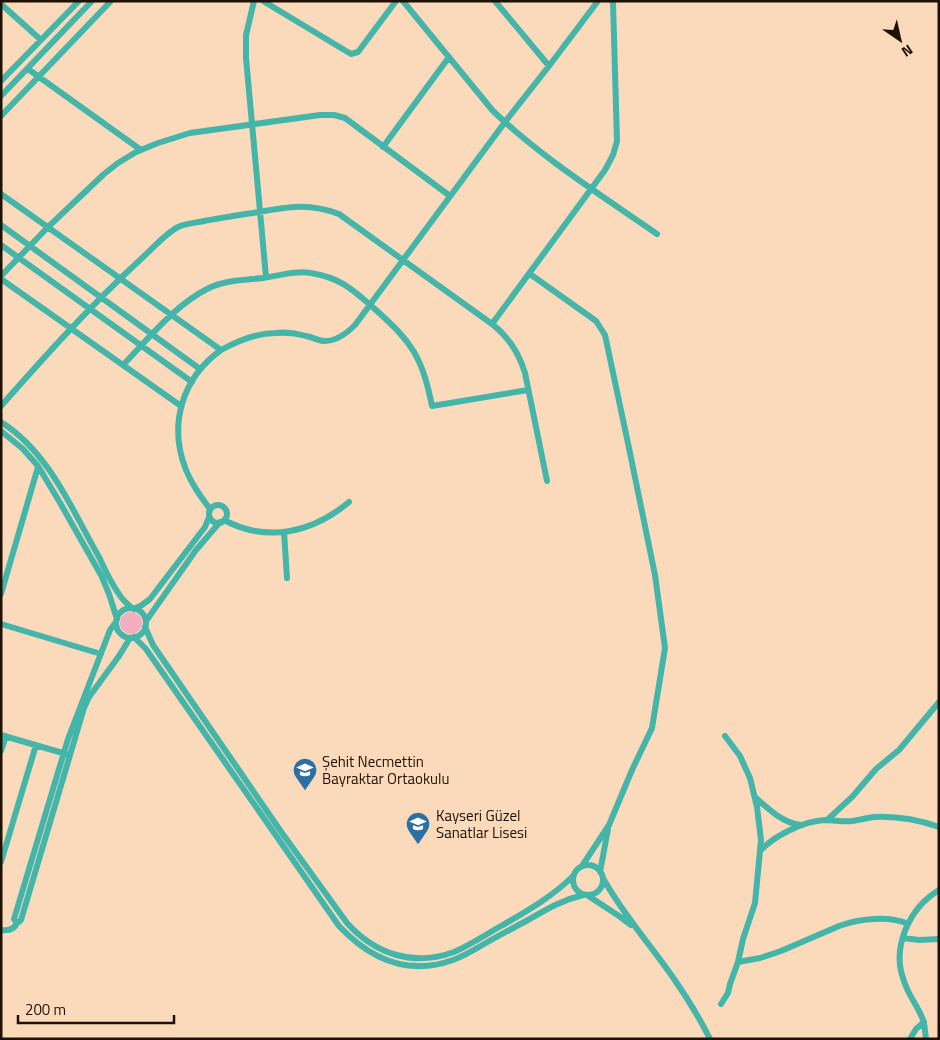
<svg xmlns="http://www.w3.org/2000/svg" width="940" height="1040" viewBox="0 0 940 1040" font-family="'Titillium Web',sans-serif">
<rect width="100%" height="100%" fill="#fbdabc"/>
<!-- green -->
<path fill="#f4afbe" d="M120 623a11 11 0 1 1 22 0a11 11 0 1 1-22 0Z"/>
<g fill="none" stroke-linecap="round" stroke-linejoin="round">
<!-- minor -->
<path stroke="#44b5a9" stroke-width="6" d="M254,1l-8,34v23l20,219
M263,1l88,53 7,-2 38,-51
M403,1l90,110c49,47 108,84 164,123
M495,1l54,65
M1,4l40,36
M28,69l113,81
M1,81l78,-80
M1,96l91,-95
M1,116l110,-115
M383,147l66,-90
M1,194l220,156c16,-9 36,-17 55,-17 10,-1 20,0 30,3 6,1 13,5 19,5 11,0 22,-8 30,-16l150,-203 44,-56 49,-65
M1,225l199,144
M1,245l191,137
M530,274l66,47 9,14 24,113 26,127 10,73 -13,80 -20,42 -23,55 -27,41
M1,276l47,-49 56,-53 14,-11 18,-11 22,-9 32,-10 130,-18h14l11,3 105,78
M1,279l180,127
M492,324l113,-154 8,-15 4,-14 -4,-138 -1,-2
M123,365c25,-26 52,-60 84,-76 17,-9 37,-9 56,-11 15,-2 33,-8 48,-5 31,5 43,18 65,37 14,13 28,25 38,42 10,17 14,35 18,54l96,-16
M1,406c45,-51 90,-101 140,-147 10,-9 25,-26 37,-32 8,-4 18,-4 26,-6 17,-3 33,-6 49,-8 33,-6 55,-11 86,1l153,110c17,13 27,29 33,49l22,108
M1,422c48,30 71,88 98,135 6,13 12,26 20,37 3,6 9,10 13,14
M1,431l22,18 15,17 21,35 43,76 7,17 8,25
M209 514a9 9 0 1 1 18 0a9 9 0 1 1-18 0Z
M210,509c-9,-12 -18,-24 -24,-39 -18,-45 -4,-92 35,-120
M224,520c43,23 88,13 125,-18
M284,532l3,46
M1,594l37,-127
M116 623a15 15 0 1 1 30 0a15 15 0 1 1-30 0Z
M134,609l8,-4 8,-6 55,-72 4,-10
M146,621l50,-71 24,-28
M116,622l-6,8 -42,109 -54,180 2,3h3l2,-2 63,-212 5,-11 30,-41 11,-18
M1,624l100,30
M145,627l8,18 129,188 65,90c28,31 66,44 107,29 16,-7 31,-17 47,-26 26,-15 51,-29 72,-50
M134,637l12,12 193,277c31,33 69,50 114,34 11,-4 21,-10 31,-16 14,-8 29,-16 44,-24 19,-11 34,-20 55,-25
M1,735l65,19
M1,751l5,-15
M755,797c13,12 28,26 46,28
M827,820l25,-23 24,-28 23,-19 40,-48
M760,851c14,-15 43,-30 65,-31 9,0 18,2 27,1 7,-1 15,-3 22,-4 21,-1 45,3 65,10
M1,862l35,-117
M573 880a15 15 0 1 1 30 0a15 15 0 1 1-30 0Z
M600,872l8,-43
M603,878c19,35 46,65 69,98 14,20 27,41 38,63
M587,895l32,21 12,9
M1,930c7,1 13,0 16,-7
M903,938l16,2 20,-1
M738,962l22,-4 21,-7 58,-25c19,-7 50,-11 69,-2
M721,1004l7,-11 2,-9 8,-22 5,-23 12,-36 6,-63 -4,-33 -7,-29 -10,-22 -15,-20
M910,1039l6,-10 8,-7
M926,1039c-1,-7 -1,-13 -3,-19 -5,-14 -15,-25 -19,-39 -13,-33 5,-73 35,-91"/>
</g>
<!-- icons -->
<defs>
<symbol id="school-pin" viewBox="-11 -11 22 30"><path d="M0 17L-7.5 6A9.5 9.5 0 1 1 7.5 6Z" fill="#2a70a5" stroke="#fbdabc"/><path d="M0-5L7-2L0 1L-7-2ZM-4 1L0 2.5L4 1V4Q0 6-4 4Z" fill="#fff"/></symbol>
</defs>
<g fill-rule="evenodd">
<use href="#school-pin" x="291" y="756" width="28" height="38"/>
<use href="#school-pin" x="404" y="810" width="28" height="38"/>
</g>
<g text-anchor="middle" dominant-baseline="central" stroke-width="5" stroke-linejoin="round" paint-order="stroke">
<!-- poi labels -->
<g font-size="15" fill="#1f1104" stroke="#fbdabc" text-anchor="start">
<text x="322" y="761">Şehit Necmettin<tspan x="322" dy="17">Bayraktar Ortaokulu</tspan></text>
<text x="436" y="815">Kayseri Güzel<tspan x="436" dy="17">Sanatlar Lisesi</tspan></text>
</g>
</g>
<!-- border -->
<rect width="940" height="1040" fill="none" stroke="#1f1104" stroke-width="5"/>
<!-- north arrow -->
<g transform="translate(900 40) rotate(146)" stroke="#fbdabc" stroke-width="4" paint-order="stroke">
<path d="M0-4L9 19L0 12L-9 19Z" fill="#1f1104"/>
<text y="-8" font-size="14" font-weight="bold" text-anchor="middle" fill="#1f1104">N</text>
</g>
<!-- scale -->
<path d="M18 1015v8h156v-8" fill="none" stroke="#1f1104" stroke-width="2.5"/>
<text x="25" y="1015" font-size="15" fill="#1f1104" stroke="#fbdabc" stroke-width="4" paint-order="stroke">200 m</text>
</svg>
